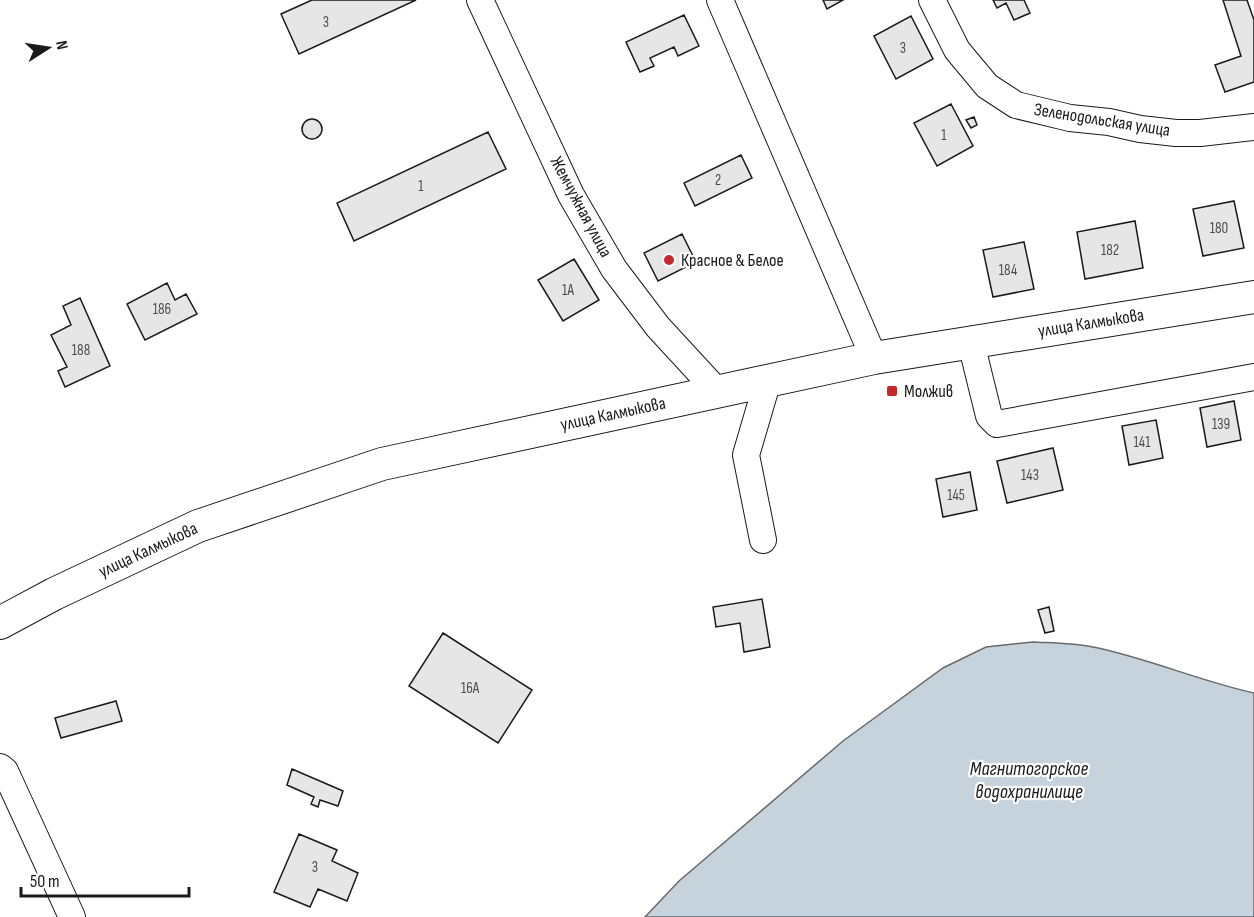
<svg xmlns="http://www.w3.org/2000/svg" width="1254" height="917" viewBox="0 0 1254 917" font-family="'Sofia Sans Condensed',sans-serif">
<rect width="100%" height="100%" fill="#fff"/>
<!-- water -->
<path fill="#c6d2dc" stroke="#6a6a6a" stroke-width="1.5" d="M1033,642c19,1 40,1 60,5 55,11 106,34 161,46v224h-609l34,-36 164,-140 100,-73 43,-21z"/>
<!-- building -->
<path fill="#e6e6e6" stroke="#1a1a1a" stroke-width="1.5" d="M312,0h104l-117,54 -18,-40z
M823,0h20l-16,9z
M993,0h31l6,13 -16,7 -8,-17 -9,5z
M1223,0h24l7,20v62l-29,10 -10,-27 26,-9z
M684,15l15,31 -21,10 -4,-9 -24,11 4,8 -14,6 -14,-30z
M911,16l22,43 -37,20 -22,-43z
M951,104l22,42 -36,20 -23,-43z
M974,117l3,8 -6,3 -5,-8z
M302 129a10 10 0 1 1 20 0a10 10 0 1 1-20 0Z
M488,132l18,37 -152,72 -17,-38z
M741,155l11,23 -57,28 -11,-23z
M1234,201l10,47 -41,8 -10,-47z
M1135,221l8,47 -58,11 -8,-47z
M682,234l14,28 -38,19 -14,-28z
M1024,242l10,47 -41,8 -10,-47z
M574,259l25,41 -36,21 -25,-41z
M167,283l8,17 11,-6 11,20 -52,26 -18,-36z
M80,298l30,68 -45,21 -7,-16 9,-4 -16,-32 20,-10 -8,-19z
M1234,401l7,39 -34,7 -7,-39z
M1156,420l7,38 -34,7 -7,-39z
M1053,448l10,42 -56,13 -10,-42z
M970,472l7,38 -34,7 -7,-38z
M762,599l8,48 -26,5 -4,-29 -24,4 -3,-20z
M1049,607l5,24 -9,2 -7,-23z
M443,633l89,57 -34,53 -89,-57z
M116,701l6,20 -61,17 -6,-20z
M292,769l51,22 -5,15 -18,-6 -2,7 -7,-3 3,-7 -27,-12z
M299,834l38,16 -5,11 26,12 -11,28 -29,-12 -8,18 -36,-15z"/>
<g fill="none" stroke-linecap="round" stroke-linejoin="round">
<defs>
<path id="minor" d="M480,0l91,195 43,74 44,58 59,64
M720,0l154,358
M932,0l25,50 30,36 29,19 54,13 39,4 31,7 36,4h24l54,-6
M971,343l18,73 8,8 257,-47
M763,540l-17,-85 22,-75
M0,767l5,4 67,146"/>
<path id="major" d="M0,623l54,-29 144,-68 184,-62 492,-106 380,-61"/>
</defs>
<!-- minor casing -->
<use href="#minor" stroke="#1a1a1a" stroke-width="28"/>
<!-- major casing -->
<use href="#major" stroke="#1a1a1a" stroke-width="34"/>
<!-- minor -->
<use href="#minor" stroke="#fff" stroke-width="26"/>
<!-- major -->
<use href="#major" stroke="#fff" stroke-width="32"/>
</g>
<!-- markers -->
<g fill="#c62828" stroke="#fff" stroke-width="2">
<circle cx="669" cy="260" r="6"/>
<rect x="886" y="385" width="12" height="12" rx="3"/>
</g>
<g text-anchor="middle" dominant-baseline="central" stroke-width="4.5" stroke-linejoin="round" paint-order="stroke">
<!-- number labels -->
<g font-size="15" fill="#4d4d4d">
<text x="326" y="22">3</text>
<text x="903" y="48">3</text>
<text x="944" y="135">1</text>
<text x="718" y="180">2</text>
<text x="421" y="186">1</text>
<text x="1219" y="228">180</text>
<text x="1110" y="250">182</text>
<text x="1008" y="270">184</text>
<text x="568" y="290">1А</text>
<text x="162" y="309">186</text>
<text x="81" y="350">188</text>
<text x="1221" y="424">139</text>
<text x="1142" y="442">141</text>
<text x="1030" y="475">143</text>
<text x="956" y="495">145</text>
<text x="470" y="688">16А</text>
<text x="315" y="867">3</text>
</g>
<!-- street labels -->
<g font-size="18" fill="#1a1a1a" stroke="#fff">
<text transform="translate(1102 120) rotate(9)">Зеленодольская улица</text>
<text transform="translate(581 207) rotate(62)">Жемчужная улица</text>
<text transform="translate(1091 323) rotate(-9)">улица Калмыкова</text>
<text transform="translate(613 414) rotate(-12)">улица Калмыкова</text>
<text transform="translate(148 550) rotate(-25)">улица Калмыкова</text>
</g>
<!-- poi labels -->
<g font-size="18" fill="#1a1a1a" stroke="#fff" text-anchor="start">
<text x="681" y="260">Красное &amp; Белое</text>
<text x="904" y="391">Молжив</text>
</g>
<!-- water labels -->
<g font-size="20" font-style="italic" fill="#1a1a1a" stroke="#fff">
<text x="1029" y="769">Магнитогорское<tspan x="1029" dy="23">водохранилище</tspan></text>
</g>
</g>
<!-- north arrow -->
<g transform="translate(48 48) rotate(78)" stroke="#ffffff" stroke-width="4.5" paint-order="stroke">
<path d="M0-4.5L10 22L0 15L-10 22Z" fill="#1a1a1a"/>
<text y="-9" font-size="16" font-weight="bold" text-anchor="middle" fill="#1a1a1a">N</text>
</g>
<!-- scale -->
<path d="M21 887v9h168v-9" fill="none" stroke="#1a1a1a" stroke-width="3"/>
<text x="30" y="887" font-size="18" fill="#1a1a1a" stroke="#ffffff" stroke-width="4.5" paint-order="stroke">50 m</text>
</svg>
